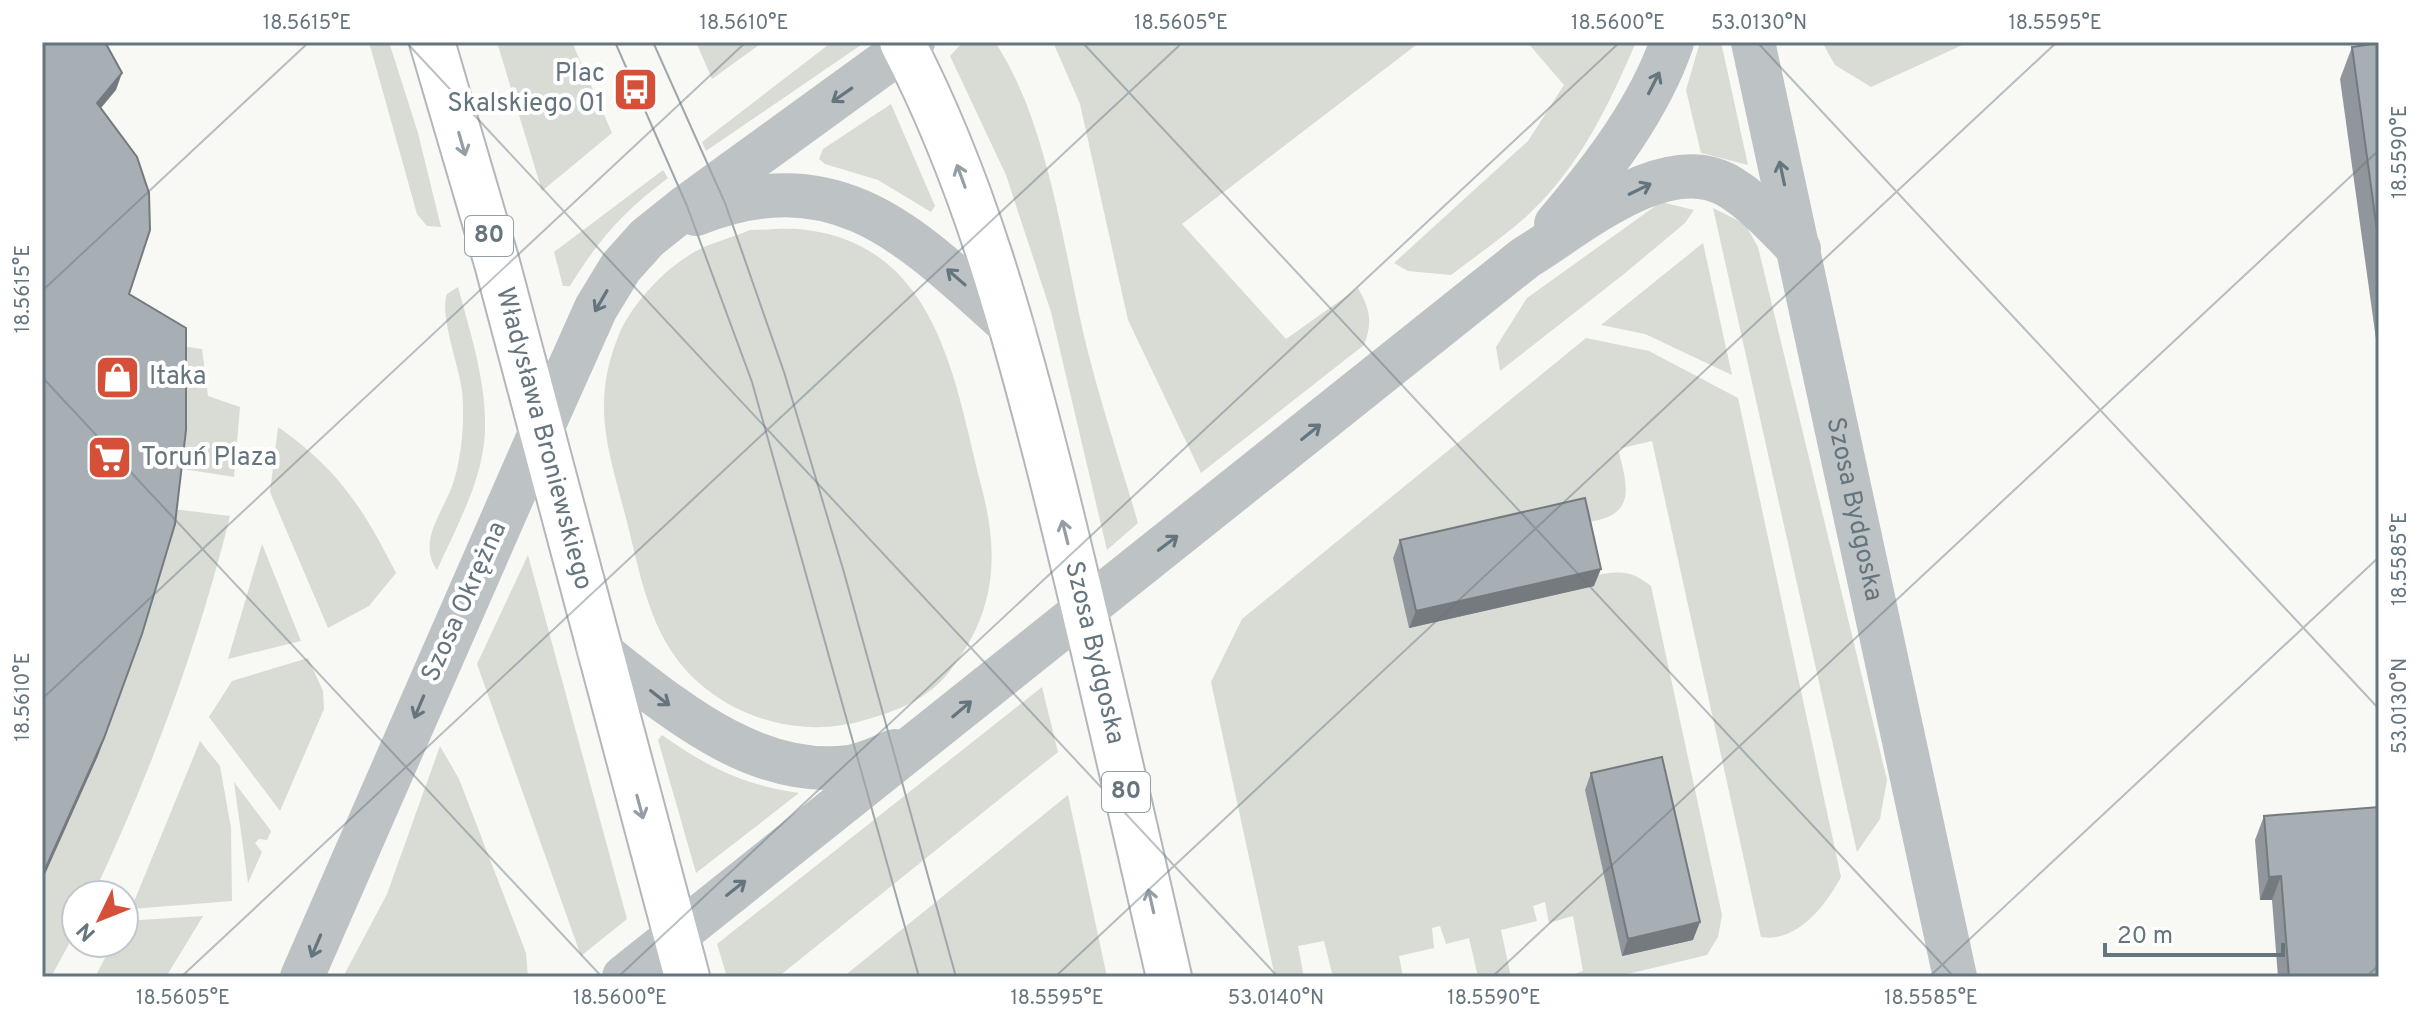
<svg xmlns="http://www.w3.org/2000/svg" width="2421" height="1019" viewBox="0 0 2421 1019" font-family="Overpass,sans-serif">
<rect width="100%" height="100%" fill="#f8f8f5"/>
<!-- green -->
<path fill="#d8dcd5" d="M369,42h20l29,91 23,94 -14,-1 -10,-12z
M497,42h75l40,91 -70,58z
M696,42h67l-51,37z
M832,42l29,3 -155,106 -4,-9z
M963,42h32c52,78 68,202 89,294 15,63 36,125 54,187l-31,27 -56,-238 -45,-137 -56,-119z
M1053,42h367l-238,182 104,115 72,-51c12,21 15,34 6,57l-163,128 -73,-153 -48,-216z
M1527,42h109c-27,63 -56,124 -107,172 -24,22 -52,41 -78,61l-43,-4 -14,-8 134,-122 36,-56z
M1700,42h21l27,123 -47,-12 -15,-63z
M1822,42h147l-98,45 -36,-22z
M891,104l44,102 -4,6 -53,-32 -53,-16 -6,-5 4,-10z
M663,170l5,8c-44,33 -69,61 -98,108h-7l-9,-34z
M1661,202l33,8 -9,13 -61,51 -124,97 -4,-24 31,-49z
M1713,208l32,16 13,23 129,533 -7,39 -23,33z
M750,230c19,0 39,-3 57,0 131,17 148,152 174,255 19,71 15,128 -32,187 -21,27 -52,39 -84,48 -72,22 -157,-8 -197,-74 -23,-39 -31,-85 -42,-128 -18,-70 -36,-115 -6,-186 13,-29 44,-62 71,-78 17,-11 41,-16 59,-24z
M1703,243l29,132 -87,-41 -44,-9z
M458,287c13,48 32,106 26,156 -5,44 -29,87 -47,127 -19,-27 3,-54 14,-81 5,-12 8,-29 10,-42 2,-18 3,-39 1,-56 -3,-26 -23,-76 -15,-97z
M1586,338l63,13 89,47 103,479c-15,28 -44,66 -80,60l-109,-496 -34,8c12,44 17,69 -38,74l12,53c26,-5 38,-7 59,10l71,329 -4,22 -11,18 -92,22h-51l19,-6 -10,-55 -24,7 -4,-21 -12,4 4,15 -36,9 10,47h-33l-9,-39 -23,6 -6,-18 -8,2 2,20 -35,8 4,21h-70l-9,-36 -26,5 6,31h-29l-64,-295 31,-63z
M180,346l22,3 6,47 32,11 -6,70 -57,-9z
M278,427c61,43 85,81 118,146l-27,33 -41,22 -58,-136z
M173,509l57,7c-32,130 -80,258 -137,379h-17v36l-25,46h-9v-96l56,-125 38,-104 17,-55z
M262,544l39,97 -73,18z
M528,555l99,364 -46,37 -104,-292z
M308,658l15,33 1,18 -44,102 -71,-94 23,-36z
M1042,687l16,65 -280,225h-51l-10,-33z
M662,735c43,31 84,51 137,58l-103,80 -38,-133z
M200,741l20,25 11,62 1,73 -101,8z
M440,746l19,33 67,174 2,24h-185l44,-83z
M234,782l37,49 -4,9 -8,-1 -4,4 7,9 -14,31z
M1068,795l39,182h-264z
M203,916l-37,61h-71l18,-34h11v-22z"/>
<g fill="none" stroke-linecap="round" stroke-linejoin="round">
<defs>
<g id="primary">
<path id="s2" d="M432,42l65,221 190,714"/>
<path id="s3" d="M902,42c72,138 113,290 151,440 41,164 78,330 116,495"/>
</g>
</defs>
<!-- primary casing -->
<use href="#primary" stroke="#b1b7ba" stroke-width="48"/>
<!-- tertiary -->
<g stroke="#bdc2c5" stroke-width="44">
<path id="s1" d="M1753,42l202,935"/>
<path d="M696,214c144,-57 217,25 318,115"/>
<path d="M1556,224c46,-54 93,-115 116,-182"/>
<path d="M598,650c71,55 154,129 251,117 16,-2 31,-10 46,-16"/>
<path d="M302,977l239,-546 55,-123 25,-41 26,-29 40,-32 226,-164"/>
<path d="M624,977l901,-719c53,-32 141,-110 205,-71 26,16 47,40 69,62"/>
</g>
<!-- primary -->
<use href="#primary" stroke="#fff" stroke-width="44"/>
<!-- tram -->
<path stroke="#9fa7ab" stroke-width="2" d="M615,42l72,164 65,176 167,595
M653,42l72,161 59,169 59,197 113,408"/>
</g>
<!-- wall -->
<path fill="#90969b" d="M2379,43v318l-39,-282 12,-32z
M1400,540l194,46 -185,42 -16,-70z
M1591,773l102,167 -71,16 -37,-166z
M2264,816l115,161h-101l-6,-77h-12l-5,-60z"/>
<!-- shaded-wall -->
<path fill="#757a7e" d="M122,73l-6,17 -25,30 6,-17z
M1601,569l-7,17 -185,42 7,-17z
M142,634l-44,122 -56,125v-5z
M2281,876l-9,24h-12l9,-23z
M1700,922l-7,18 -71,16 6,-17z"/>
<!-- building -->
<path fill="#a7afb4" stroke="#757a7e" stroke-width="2" d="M42,42h63l17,31 -25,30 40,54 12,36 1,37 -21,64 57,34v102l-11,94 -33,110 -38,104 -62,138z
M2379,43v202l-27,-198z
M1585,498l16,71 -185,42 -16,-71z
M1662,757l38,165 -72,17 -37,-166z
M2379,807v170h-90l-8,-101 -12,1 -5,-61z"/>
<!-- one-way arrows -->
<defs><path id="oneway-shaft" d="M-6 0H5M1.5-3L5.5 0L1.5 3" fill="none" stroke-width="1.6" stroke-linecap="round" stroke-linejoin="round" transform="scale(2)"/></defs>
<g stroke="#65757e">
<use href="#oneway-shaft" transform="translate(1654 83) rotate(-63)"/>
<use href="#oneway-shaft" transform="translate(842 95) rotate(145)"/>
<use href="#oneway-shaft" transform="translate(1782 173) rotate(-102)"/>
<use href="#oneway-shaft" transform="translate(1640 189) rotate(-26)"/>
<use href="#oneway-shaft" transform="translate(956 277) rotate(-139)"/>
<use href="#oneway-shaft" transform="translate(601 301) rotate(120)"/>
<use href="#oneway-shaft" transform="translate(1311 432) rotate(-39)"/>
<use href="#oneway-shaft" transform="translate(1168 543) rotate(-37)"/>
<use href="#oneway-shaft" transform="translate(660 698) rotate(38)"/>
<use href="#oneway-shaft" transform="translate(419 707) rotate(113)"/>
<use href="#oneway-shaft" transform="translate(962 709) rotate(-40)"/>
<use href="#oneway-shaft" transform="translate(736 888) rotate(-38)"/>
<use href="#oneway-shaft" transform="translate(316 946) rotate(113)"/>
</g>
<g stroke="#939ea5">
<use href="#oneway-shaft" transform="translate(462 144) rotate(74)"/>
<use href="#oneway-shaft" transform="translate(961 176) rotate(-110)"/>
<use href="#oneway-shaft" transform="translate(1065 532) rotate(-104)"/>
<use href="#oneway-shaft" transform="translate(640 807) rotate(75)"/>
<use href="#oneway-shaft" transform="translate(1151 901) rotate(-103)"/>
</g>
<!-- ticks -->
<path fill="none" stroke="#65757e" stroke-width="2" stroke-opacity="0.45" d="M406,42l872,935M1082,42l872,935M1757,42l622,667M42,291l267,-249M42,377l560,600M42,699l704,-657M181,977l1002,-935M618,977l1002,-935M1055,977l1002,-935M1492,977l887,-827M1929,977l450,-420M2366,977l13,-12"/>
<!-- icons -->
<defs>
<symbol id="bus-square" viewBox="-11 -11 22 22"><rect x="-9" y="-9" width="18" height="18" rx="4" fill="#d55038" stroke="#fff"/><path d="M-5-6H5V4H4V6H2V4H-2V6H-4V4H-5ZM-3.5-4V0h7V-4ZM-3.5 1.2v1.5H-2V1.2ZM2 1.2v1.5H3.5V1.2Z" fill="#fff"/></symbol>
<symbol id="shop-square" viewBox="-11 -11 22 22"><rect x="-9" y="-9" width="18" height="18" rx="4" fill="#d55038" stroke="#fff"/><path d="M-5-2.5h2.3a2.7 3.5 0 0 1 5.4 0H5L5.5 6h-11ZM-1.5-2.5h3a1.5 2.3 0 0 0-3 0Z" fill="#fff"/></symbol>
<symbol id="supermarket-square" viewBox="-11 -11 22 22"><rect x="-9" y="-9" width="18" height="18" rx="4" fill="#d55038" stroke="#fff"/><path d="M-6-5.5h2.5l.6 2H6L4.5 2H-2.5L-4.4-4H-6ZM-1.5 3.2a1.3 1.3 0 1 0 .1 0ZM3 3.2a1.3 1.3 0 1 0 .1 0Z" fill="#fff"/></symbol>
</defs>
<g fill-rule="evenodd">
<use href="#bus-square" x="610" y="64" width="51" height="51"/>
<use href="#shop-square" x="92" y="352" width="51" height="51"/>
<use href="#supermarket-square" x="84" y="432" width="51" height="51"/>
</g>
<g text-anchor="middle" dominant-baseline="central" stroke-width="8" stroke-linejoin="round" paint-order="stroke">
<!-- shield labels -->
<g fill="#fff" stroke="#939ea5" stroke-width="2">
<rect x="465" y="216" width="48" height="40" rx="6"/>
<rect x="1102" y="772" width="48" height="40" rx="6"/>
</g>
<g font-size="24" font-weight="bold" fill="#65757e">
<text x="489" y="236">80</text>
<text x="1126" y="792">80</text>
</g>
<!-- poi labels -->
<g font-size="26" fill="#65757e" stroke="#fff" text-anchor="start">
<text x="605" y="74" text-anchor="end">Plac<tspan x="605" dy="30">Skalskiego 01</tspan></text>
<text x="149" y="377">Itaka</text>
<text x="141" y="458">Toruń Plaza</text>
</g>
<!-- street labels -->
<g font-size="26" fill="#65757e" stroke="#fff">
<text stroke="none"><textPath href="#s2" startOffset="412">Władysława Broniewskiego</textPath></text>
<text stroke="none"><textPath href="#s1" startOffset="478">Szosa Bydgoska</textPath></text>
<text transform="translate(465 602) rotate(-66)">Szosa Okrężna</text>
<text stroke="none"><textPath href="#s3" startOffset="642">Szosa Bydgoska</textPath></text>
</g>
</g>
<!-- border -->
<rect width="2421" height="1019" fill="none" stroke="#ffffff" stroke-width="88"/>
<!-- north arrow -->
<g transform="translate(100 919) rotate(227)"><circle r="38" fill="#ffffff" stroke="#c1c8cb" stroke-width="2"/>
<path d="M0-6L14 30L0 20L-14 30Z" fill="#d55038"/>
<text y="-12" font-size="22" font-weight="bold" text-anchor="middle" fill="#65757e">N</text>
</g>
<!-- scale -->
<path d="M2105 943v12h178v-12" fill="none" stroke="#65757e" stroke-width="4"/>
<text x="2117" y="943" font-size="24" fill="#65757e" stroke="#ffffff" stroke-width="6" paint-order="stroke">20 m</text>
<rect x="44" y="44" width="2333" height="931" fill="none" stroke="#65757e" stroke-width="3"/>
<g font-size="20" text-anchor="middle" fill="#65757e">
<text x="307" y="29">18.5615°E</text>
<text x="744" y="29">18.5610°E</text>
<text x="1181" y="29">18.5605°E</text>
<text x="1618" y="29">18.5600°E</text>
<text x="1759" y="29">53.0130°N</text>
<text x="2055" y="29">18.5595°E</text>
<text transform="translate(2399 152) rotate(-90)" y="7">18.5590°E</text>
<text transform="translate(22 289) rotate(-90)" y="7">18.5615°E</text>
<text transform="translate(2399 559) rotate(-90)" y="7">18.5585°E</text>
<text transform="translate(22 697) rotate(-90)" y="7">18.5610°E</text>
<text transform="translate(2399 706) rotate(-90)" y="7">53.0130°N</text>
<text x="183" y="1004">18.5605°E</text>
<text x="620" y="1004">18.5600°E</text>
<text x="1057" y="1004">18.5595°E</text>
<text x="1276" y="1004">53.0140°N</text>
<text x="1494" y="1004">18.5590°E</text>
<text x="1931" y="1004">18.5585°E</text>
</g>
</svg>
